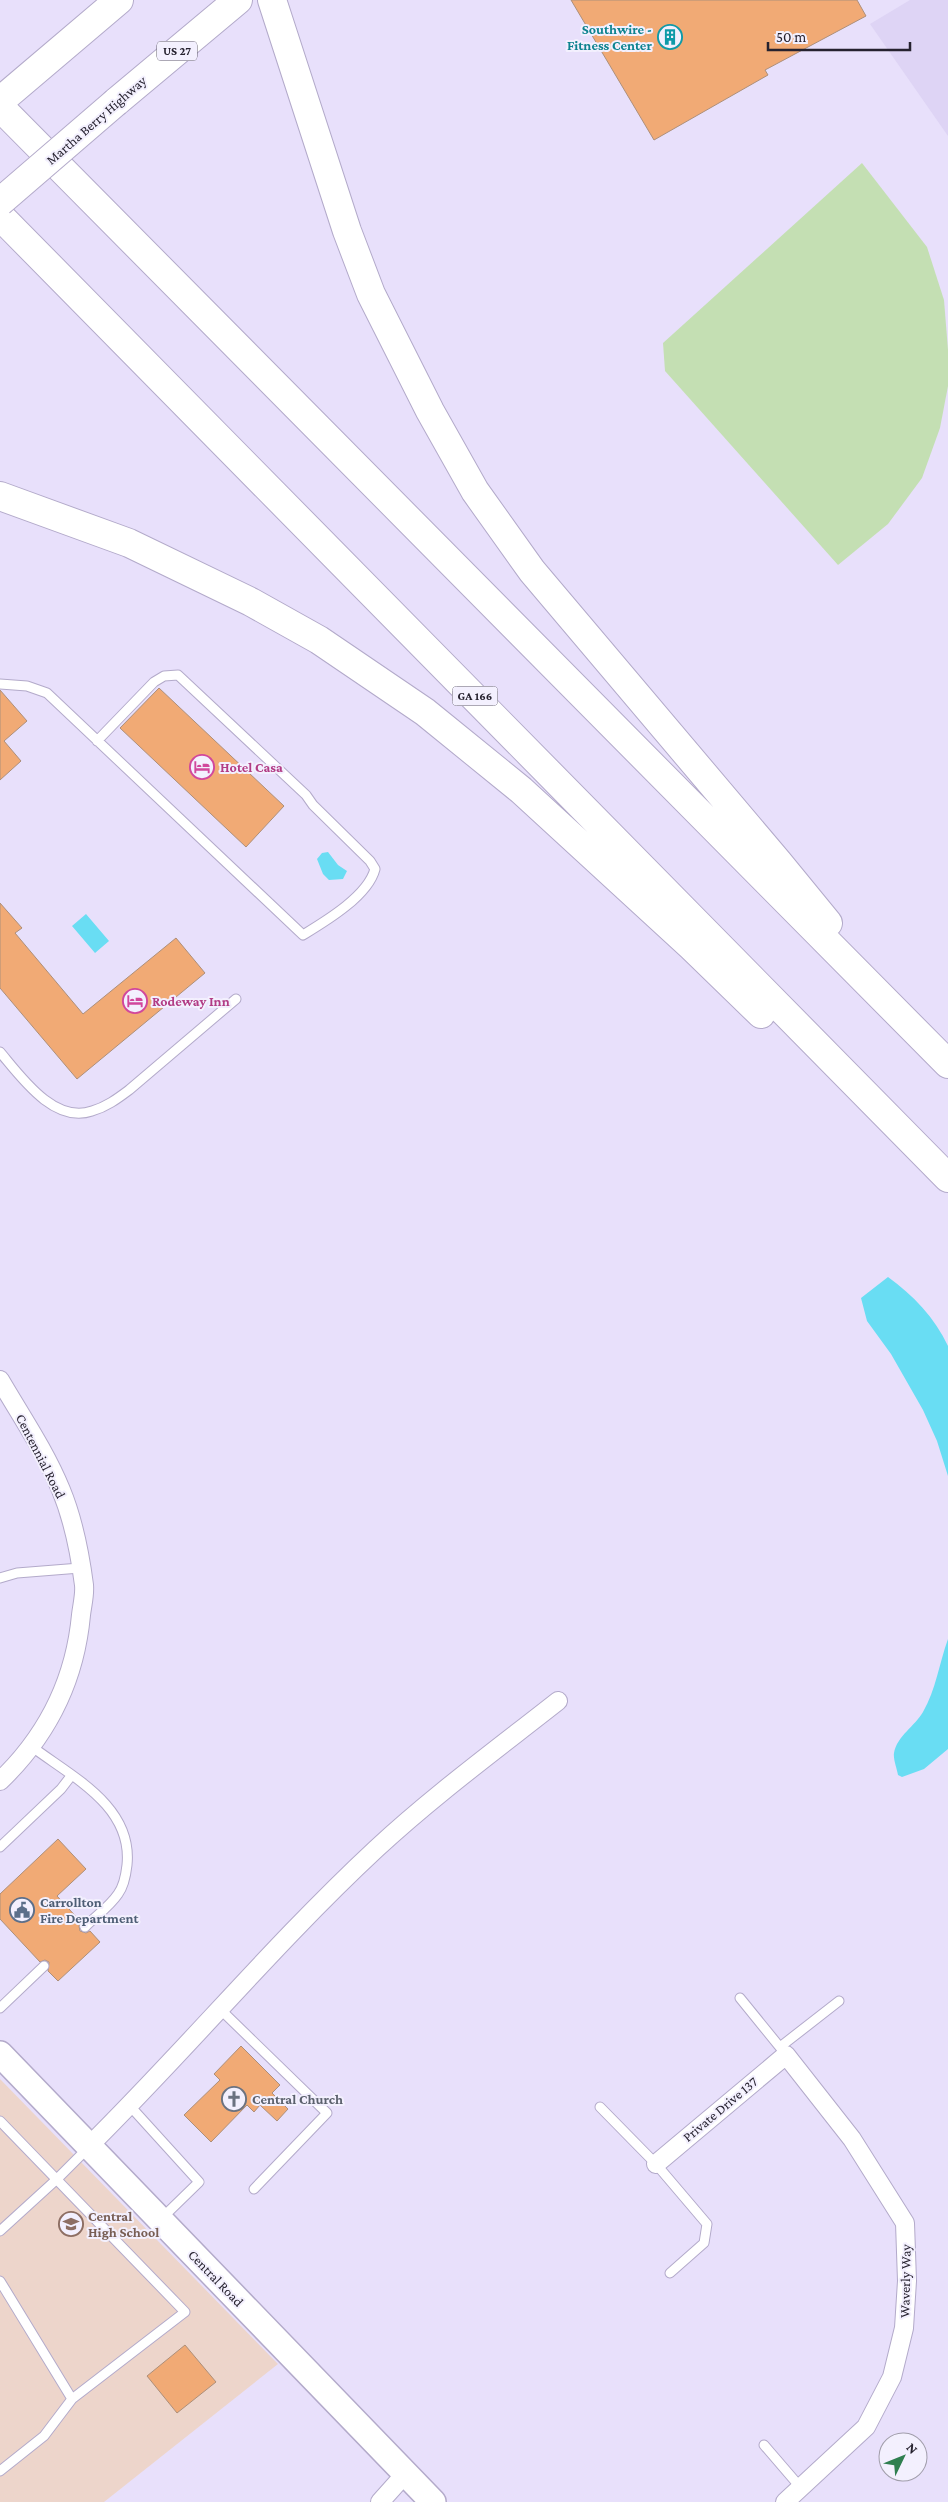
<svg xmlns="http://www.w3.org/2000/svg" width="948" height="2502" viewBox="0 0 948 2502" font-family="'Crimson Pro',serif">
<rect width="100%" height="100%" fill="#e8e0fb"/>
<!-- built -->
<path fill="#ded4f5" d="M910,0h38v136l-78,-112z"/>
<!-- education -->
<path fill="#edd5cb" d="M0,2079l278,285 -174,138h-104z"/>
<!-- green -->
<path fill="#c4dfb3" d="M862,163l65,84 17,53 4,50v36l-8,42 -18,50 -34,46 -50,41 -173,-194 -2,-28z"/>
<!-- water -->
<path fill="#69ddf3" d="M328,852l10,13 9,6 -4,8 -14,1 -6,-6 -6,-15 5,-6z
M86,914l23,27 -14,12 -23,-27z
M888,1277c25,18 47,41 60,69v130l-11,-35 -14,-31 -32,-56 -24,-33 -6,-23z
M948,1639v110l-24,20 -22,8 -4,-2c-1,-6 -5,-16 -4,-22 3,-17 21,-27 29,-41 13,-23 16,-48 25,-73z"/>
<!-- building -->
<path fill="#f1aa75" stroke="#ad8f7a" d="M571,0h286l9,16 -101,54 3,5 -114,65z
M159,688l125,118 -38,41 -126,-119z
M0,690l27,31 -23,20 17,20 -21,19z
M0,903l22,25 -7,5 68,81 93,-76 29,35 -128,106 -77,-91z
M58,1839l28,30 -29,27 24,26 -2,4 1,5 6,2 4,-2 10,11 -42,39 -10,-10 1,-9 -4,-2 -5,2 -40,-43v-25z
M241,2046l39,39 -8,8 16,16 -11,12 -17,-16 -6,7 -7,-7 -36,37 -27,-27 36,-35 -6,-6z
M185,2345l31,37 -39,31 -30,-37z"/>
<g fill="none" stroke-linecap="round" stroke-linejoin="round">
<defs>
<path id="lane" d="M0,684l27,2 20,7 256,242c23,-14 65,-39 72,-66l-5,-8 -57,-56 -7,-10 -128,-120 -14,1 -10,6 -57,59
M0,1052c21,25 54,72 92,59 14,-4 25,-12 37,-21l107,-91
M0,1578l17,-5 63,-5
M31,1746c41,31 102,60 96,119 -1,9 -3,21 -9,29 -8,12 -22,22 -33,33
M0,1847l61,-58 10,-13
M740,1998l43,53
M0,2008l44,-42
M221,2010l106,103 -73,76
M780,2047l59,-46
M130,2106l69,76 -37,36
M600,2107l56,57 51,60 -3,19 -34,30
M0,2121l185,191 -113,87
M0,2231l57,-52 32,-32
M0,2281l72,118 -28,37 -44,35
M764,2445l37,43"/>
<path id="street" d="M0,1380c21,36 45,71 61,110 12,29 19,64 23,95 1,10 -2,21 -3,30 -6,65 -34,121 -81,166
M89,2146c98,-97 186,-203 287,-297 57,-53 121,-100 182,-148
M656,2164l130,-109 66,84 53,84 2,58 -3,47 -12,49 -26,50 -81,75
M380,2502l26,-29"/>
<path id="secondary" d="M0,2054l433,448"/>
<path id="highway" d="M272,0l75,231 24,63 59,117 45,80 57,80 246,291 50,61
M0,101l119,-101
M116,102l122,-102
M0,107l948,957
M0,216l948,962
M0,496l129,47 122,59 68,38 106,72 96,78 171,157 69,67"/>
</defs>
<!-- lane casing -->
<use href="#lane" stroke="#b3aaca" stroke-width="11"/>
<!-- street casing -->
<use href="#street" stroke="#b3aaca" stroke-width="20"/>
<!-- secondary casing -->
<use href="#secondary" stroke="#b3aaca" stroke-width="28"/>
<!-- highway casing -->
<use href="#highway" stroke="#b3aaca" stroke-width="30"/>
<!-- lane -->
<use href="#lane" stroke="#fff" stroke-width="9"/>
<!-- street -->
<use href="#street" stroke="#fff" stroke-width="18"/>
<!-- secondary -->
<use href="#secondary" stroke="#fff" stroke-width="25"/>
<!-- highway -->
<use href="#highway" stroke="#fff" stroke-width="28"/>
<defs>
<path id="highway-bridge" d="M0,202l116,-100"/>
</defs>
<!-- highway-bridge casing -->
<use href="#highway-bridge" stroke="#b3aaca" stroke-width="30" stroke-linecap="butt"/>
<!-- highway-bridge -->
<use href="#highway-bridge" stroke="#fff" stroke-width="28"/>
</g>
<!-- icons -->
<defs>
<symbol id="building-ring" viewBox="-11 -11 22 22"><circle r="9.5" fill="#f3f0fe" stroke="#0f9aa8" stroke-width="1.5"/><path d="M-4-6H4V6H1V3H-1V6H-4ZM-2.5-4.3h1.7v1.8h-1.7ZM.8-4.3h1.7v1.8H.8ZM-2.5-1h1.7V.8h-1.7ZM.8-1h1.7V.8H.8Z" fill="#0f9aa8"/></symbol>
<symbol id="hotel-ring" viewBox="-11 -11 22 22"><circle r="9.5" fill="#f3f0fe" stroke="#d1479c" stroke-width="1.5"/><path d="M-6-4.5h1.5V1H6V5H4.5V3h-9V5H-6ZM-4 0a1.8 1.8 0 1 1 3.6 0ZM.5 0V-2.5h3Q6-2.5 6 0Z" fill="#d1479c"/></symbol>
<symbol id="civic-ring" viewBox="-11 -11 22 22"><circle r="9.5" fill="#f3f0fe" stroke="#5c6f8a" stroke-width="1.5"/><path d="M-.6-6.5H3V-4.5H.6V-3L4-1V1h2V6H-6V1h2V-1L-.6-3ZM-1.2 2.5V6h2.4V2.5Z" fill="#5c6f8a"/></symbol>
<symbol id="church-ring" viewBox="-11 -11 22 22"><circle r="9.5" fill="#f3f0fe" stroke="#6b7280" stroke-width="1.5"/><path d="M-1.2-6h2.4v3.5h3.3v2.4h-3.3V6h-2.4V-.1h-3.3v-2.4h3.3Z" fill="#6b7280"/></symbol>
<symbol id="school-ring" viewBox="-11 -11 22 22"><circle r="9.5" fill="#f3f0fe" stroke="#8d6e63" stroke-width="1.5"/><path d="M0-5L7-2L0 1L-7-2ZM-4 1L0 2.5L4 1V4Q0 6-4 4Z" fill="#8d6e63"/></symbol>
</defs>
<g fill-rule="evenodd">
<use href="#building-ring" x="656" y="23" width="28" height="28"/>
<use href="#hotel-ring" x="188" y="753" width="28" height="28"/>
<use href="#hotel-ring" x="121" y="987" width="28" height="28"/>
<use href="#civic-ring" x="8" y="1896" width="28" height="28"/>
<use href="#church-ring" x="220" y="2085" width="28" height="28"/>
<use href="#school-ring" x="57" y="2210" width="28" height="28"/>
</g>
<g text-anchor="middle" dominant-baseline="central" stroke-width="4" stroke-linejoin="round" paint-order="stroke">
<!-- shield labels -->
<g fill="#f3f0fe" stroke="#64606d" stroke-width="1">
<rect x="157" y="41.5" width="40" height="19" rx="4"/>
<rect x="452.5" y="686.5" width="45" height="19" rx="4"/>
</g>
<g font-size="12" font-weight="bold" fill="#26222f">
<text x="177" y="51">US 27</text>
<text x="475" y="696">GA 166</text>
</g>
<!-- culture labels -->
<g font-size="14" font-weight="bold" fill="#0d838f" stroke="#f3f0fe" text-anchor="end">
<text x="652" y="29">Southwire -<tspan x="652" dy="16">Fitness Center</tspan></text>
</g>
<!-- street labels -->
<g font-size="14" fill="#26222f" stroke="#f3f0fe">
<text transform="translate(96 120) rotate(-41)">Martha Berry Highway</text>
<text transform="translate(41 1456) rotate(63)">Centennial Road</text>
<text transform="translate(720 2109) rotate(-40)">Private Drive 137</text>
<text transform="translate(216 2278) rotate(46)">Central Road</text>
<text transform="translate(905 2281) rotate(-89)">Waverly Way</text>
</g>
<!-- hotel labels -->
<g font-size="14" font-weight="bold" fill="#b23c85" stroke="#f3f0fe" text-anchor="start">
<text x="220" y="767">Hotel Casa</text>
<text x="152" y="1001">Rodeway Inn</text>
</g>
<!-- service labels -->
<g font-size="14" font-weight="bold" fill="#4e5e75" stroke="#f3f0fe" text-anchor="start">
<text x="40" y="1902">Carrollton<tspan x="40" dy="16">Fire Department</tspan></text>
</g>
<!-- worship labels -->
<g font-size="14" font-weight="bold" fill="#5b616d" stroke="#f3f0fe" text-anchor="start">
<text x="252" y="2099">Central Church</text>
</g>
<!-- education labels -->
<g font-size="14" font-weight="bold" fill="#785e54" stroke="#f3f0fe" text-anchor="start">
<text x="88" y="2216">Central<tspan x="88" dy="16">High School</tspan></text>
</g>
</g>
<!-- north arrow -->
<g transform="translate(903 2457) rotate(47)"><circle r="24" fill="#f3f0fe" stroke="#a19eab"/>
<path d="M0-4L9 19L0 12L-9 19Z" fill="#2f7f50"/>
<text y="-8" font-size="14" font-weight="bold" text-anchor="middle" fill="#26222f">N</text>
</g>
<!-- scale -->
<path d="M768 42v8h142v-8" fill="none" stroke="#26222f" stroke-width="2.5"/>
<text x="776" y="42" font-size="15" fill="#26222f" stroke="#f3f0fe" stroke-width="4" paint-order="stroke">50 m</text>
</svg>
